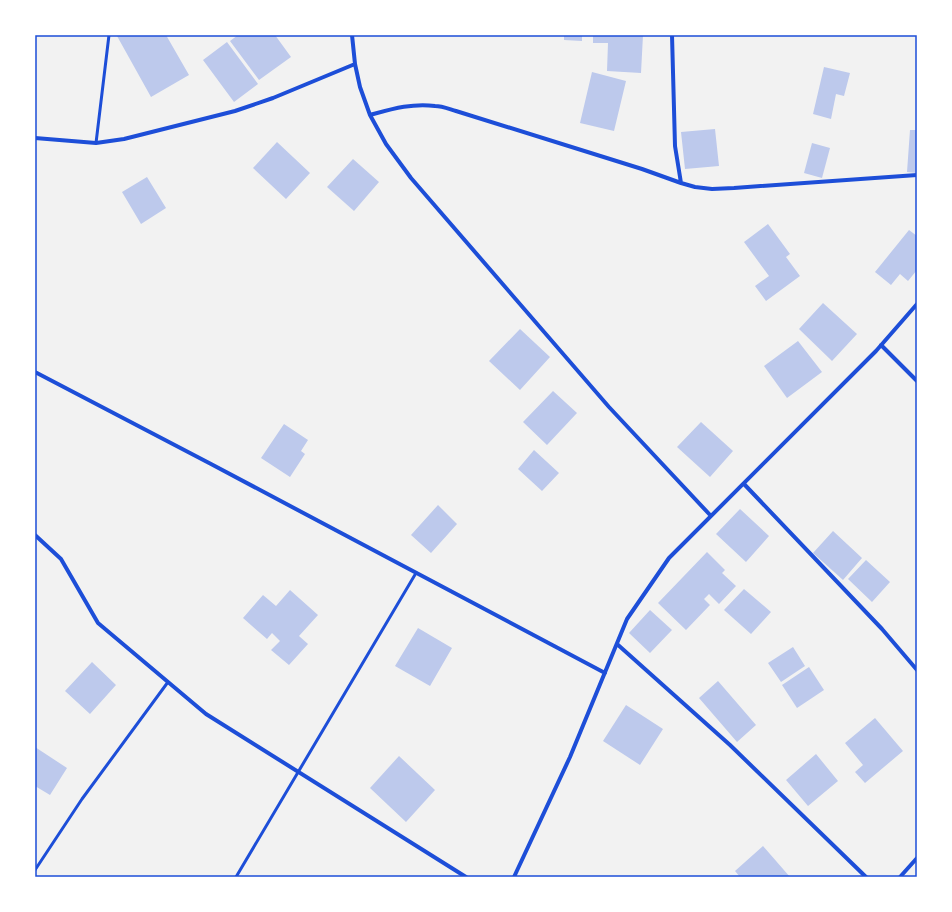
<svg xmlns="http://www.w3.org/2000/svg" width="952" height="912" viewBox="0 0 952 912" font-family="Quicksand,sans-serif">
<rect width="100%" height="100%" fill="#f2f2f2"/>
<!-- building -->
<path fill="#bdc9ec" d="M120,35h46l23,40 -38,22 -34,-61z
M238,35h37l16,22 -32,23 -29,-39z
M564,35h18v6l-18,-1z
M593,35h50l-2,38 -34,-2 1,-28h-15z
M227,42l31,42 -24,18 -31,-42z
M824,67l26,6 -6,23 -8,-2 -5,25 -18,-5z
M592,72l34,9 -12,50 -34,-8z
M715,129l4,37 -34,3 -4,-37z
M910,130h7v43l-10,-1z
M277,142l33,31 -24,26 -33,-31z
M812,143l18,5 -8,30 -18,-5z
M353,159l26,23 -25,29 -27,-24z
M147,177l19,31 -25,16 -19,-32z
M768,224l22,30 -4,3 14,19 -34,25 -11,-15 14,-10 -25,-34z
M909,230l8,6v34l-9,11 -8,-7 -9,11 -16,-13z
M823,303l34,31 -25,27 -33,-32z
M520,329l30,28 -30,33 -31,-29z
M798,341l24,31 -35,26 -23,-32z
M553,391l24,22 -30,32 -24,-23z
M701,422l32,29 -23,26 -33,-30z
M284,424l24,16 -7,11 4,3 -15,23 -29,-19z
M534,450l25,23 -17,18 -24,-22z
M438,505l19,19 -26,29 -20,-18z
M740,509l29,27 -23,26 -30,-28z
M833,531l29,27 -19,22 -30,-27z
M707,552l18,18 -3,3 14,13 -17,18 -10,-10 -5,5 6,6 -24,25 -28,-27z
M866,560l24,22 -18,20 -24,-23z
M744,589l27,23 -20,22 -27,-24z
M290,590l28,25 -19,21 9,8 -19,21 -18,-15 9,-9 -8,-8 -5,6 -24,-21 20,-23 13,11z
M650,610l22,20 -22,23 -21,-20z
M418,628l34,20 -22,38 -35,-20z
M793,647l12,19 -24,16 -13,-19z
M92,662l24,23 -26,29 -25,-23z
M809,667l15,23 -27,18 -15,-23z
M718,681l38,44 -19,17 -38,-44z
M626,705l37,24 -23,36 -37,-24z
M875,718l28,33 -38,32 -10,-11 8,-7 -18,-22z
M35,747l32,21 -17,27 -15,-9z
M816,754l22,27 -30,25 -22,-26z
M399,756l36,34 -29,32 -36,-34z
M763,846l27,31h-50l-5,-6z"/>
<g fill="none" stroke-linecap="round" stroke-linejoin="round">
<!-- service -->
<path stroke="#1d4ed8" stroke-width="3" d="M96,143l13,-108
M35,870l47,-71 86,-117
M236,877l180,-304"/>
<!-- minor -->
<path stroke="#1d4ed8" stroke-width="4" d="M352,35l3,29 5,23 10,28 16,29 25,34 198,229 102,109
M672,35l3,111 6,37
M370,115c22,-6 42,-12 65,-9 7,0 14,3 21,5l186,58 39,14 14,4 17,2 22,-1 183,-13
M35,138l61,5 28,-4 111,-28 38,-13 82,-34
M881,345l36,36
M35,372l176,92 394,209
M744,484l138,145 35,41
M35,535l26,24 37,64 108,91 260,163
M617,644l113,101 136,132
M514,877l56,-120 57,-138 42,-61 207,-207 41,-47
M900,877l17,-19"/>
</g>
<!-- border -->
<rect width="952" height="912" fill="none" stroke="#ffffff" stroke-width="72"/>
<rect x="36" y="36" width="880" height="840" fill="none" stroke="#1d4ed8" stroke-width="1.5"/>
</svg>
